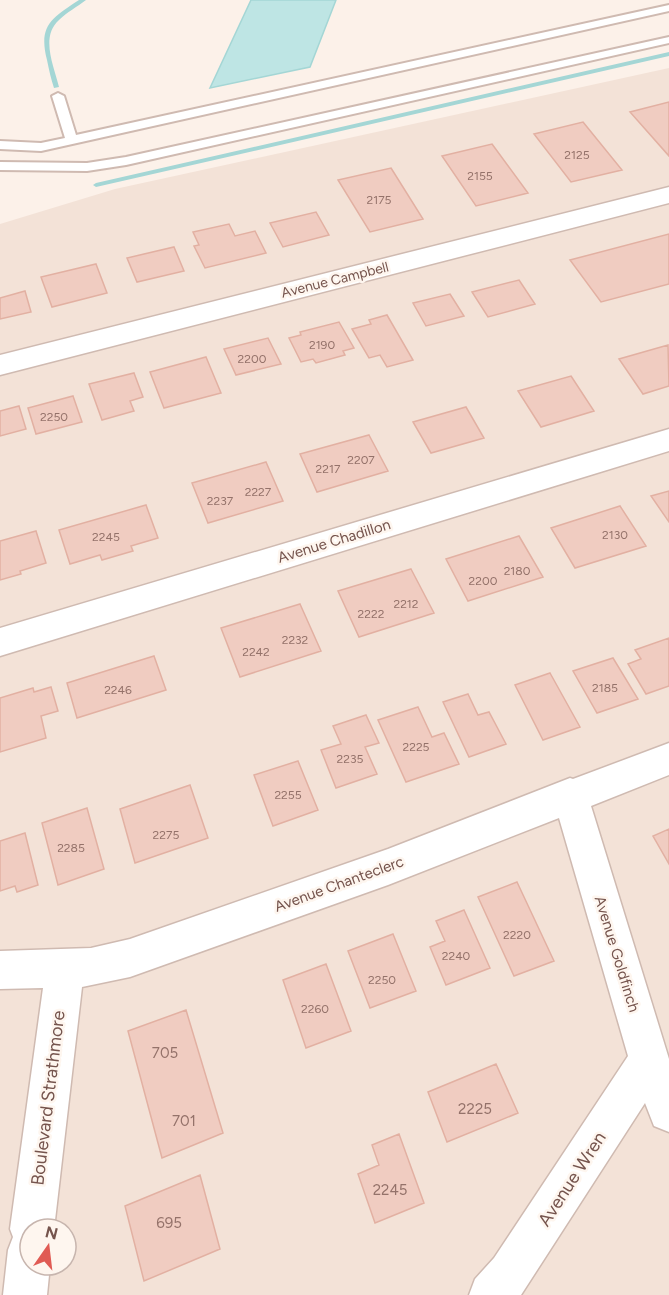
<svg xmlns="http://www.w3.org/2000/svg" width="669" height="1295" viewBox="0 0 669 1295" font-family="Figtree,sans-serif">
<rect width="100%" height="100%" fill="#fcf1e9"/>
<!-- residential -->
<path fill="#f3e2d7" fill-rule="evenodd" d="M669,68v1227h-669v-1071l115,-35zM30,1229h36v36h-36z"/>
<!-- water -->
<path fill="#bee5e4" stroke="#a4d6d5" stroke-width="1.5" d="M251,0h85l-26,67 -100,21z"/>
<g fill="none" stroke-linecap="round" stroke-linejoin="round">
<!-- stream -->
<path fill="#a4d6d5" fill-rule="evenodd" d="M79,0h7c-9,7 -19,12 -27,20 -19,17 -5,46 0,67l-5,1c-3,-9 -5,-18 -7,-28 -9,-35 5,-42 32,-60z
M669,52v4l-573,131 -3,-2 3,-2z"/>
</g>
<!-- building -->
<path fill="#f0ccc1" stroke="#e2b0a2" stroke-width="1.5" d="M669,102v54l-39,-44z
M583,122l39,48 -51,12 -37,-48z
M492,144l36,49 -52,13 -34,-50z
M391,168l32,51 -53,13 -32,-52z
M316,212l13,23 -46,12 -13,-24z
M229,224l6,12 20,-5 11,22 -61,15 -11,-22 5,-1 -6,-13z
M669,234v50l-68,18 -31,-42z
M174,247l10,24 -47,11 -10,-24z
M96,264l11,29 -55,14 -11,-30z
M519,280l16,24 -47,13 -16,-25z
M25,291l6,21 -31,7v-21z
M450,294l14,22 -38,10 -13,-23z
M387,315l26,45 -26,7 -7,-12 -11,3 -17,-29 19,-5 -2,-4z
M339,322l15,26 -11,3 2,4 -29,8 -3,-4 -12,3 -12,-24 12,-3 -1,-3z
M268,338l13,26 -45,11 -12,-26z
M668,345l1,41 -26,8 -24,-35z
M206,357l15,36 -57,15 -14,-36z
M134,373l9,24 -13,4 4,10 -32,9 -13,-36z
M571,376l23,35 -53,16 -23,-36z
M73,396l9,26 -46,12 -8,-26z
M19,406l7,23 -26,7v-25z
M466,407l18,31 -53,15 -18,-31z
M369,435l19,36 -71,21 -17,-38z
M266,462l17,39 -75,22 -16,-40z
M669,491v31l-18,-26z
M146,505l12,33 -27,8 2,5 -31,9 -2,-5 -30,9 -11,-34z
M620,506l26,40 -71,22 -24,-40z
M36,531l10,32 -26,8 1,3 -21,6v-39z
M519,536l24,41 -75,24 -22,-42z
M411,569l23,44 -75,24 -21,-46z
M300,604l21,47 -81,26 -19,-49z
M669,638v48l-23,8 -18,-30 13,-5 -6,-9z
M154,656l12,34 -89,28 -10,-35z
M613,658l25,41 -41,14 -24,-42z
M550,673l30,54 -37,13 -28,-55z
M51,687l7,24 -17,5 5,22 -46,14v-54l33,-10 1,4z
M468,694l10,21 11,-3 17,32 -37,13 -26,-55z
M418,707l14,30 12,-4 15,31 -53,18 -28,-62z
M366,715l13,28 -14,4 12,27 -41,14 -15,-38 20,-6 -8,-18z
M298,761l20,49 -45,16 -19,-51z
M190,785l18,53 -73,25 -15,-54z
M87,808l17,61 -46,16 -16,-62z
M669,829v35l-16,-28z
M25,833l13,52 -21,7 -2,-6 -15,5v-50z
M517,882l37,79 -40,15 -36,-79z
M464,910l26,58 -44,17 -16,-38 15,-6 -9,-20z
M393,934l23,57 -46,17 -22,-57z
M326,964l25,67 -45,17 -23,-68z
M186,1010l37,123 -61,25 -34,-127z
M496,1064l22,49 -71,29 -19,-50z
M399,1134l25,69 -49,20 -17,-49 21,-9 -7,-20z
M200,1175l20,74 -76,32 -19,-75z"/>
<g fill="none" stroke-linecap="round" stroke-linejoin="round">
<defs>
<path id="service" d="M669,5v6l-628,140 -41,-2v-8l41,2 24,-5 -13,-42 6,-3 6,3 12,39z
M669,37v6l-543,122 -39,6 -87,-1v-8l87,1 39,-6z"/>
<path id="minor" d="M669,187v16l-669,172v-20z
M669,429v22l-669,205v-28z
M669,743v32l-78,31 78,253v73l-15,-6 -9,-23 -124,192h-52l6,-16 19,-21 134,-202 -69,-238 -171,67 -258,92 -48,10 -28,242h-24v36h20l-3,30h-44l5,-45 5,-13 -3,-8 33,-241 -43,1v-38l91,-3 39,-9 258,-90 182,-71 3,1z"/>
</defs>
<!-- service casing -->
<use href="#service" stroke="#cfbab1" stroke-width="4"/>
<!-- minor casing -->
<use href="#minor" stroke="#cfbab1" stroke-width="3"/>
<!-- service -->
<use href="#service" fill="#fff" fill-rule="evenodd"/>
<!-- minor -->
<use href="#minor" fill="#fff" fill-rule="evenodd"/>
</g>
<g text-anchor="middle" dominant-baseline="central" stroke-width="5" stroke-linejoin="round" paint-order="stroke">
<!-- number labels -->
<g font-size="12" fill="#94726a">
<text x="577" y="155">2125</text>
<text x="480" y="176">2155</text>
<text x="379" y="200">2175</text>
<text x="322" y="345">2190</text>
<text x="252" y="359">2200</text>
<text x="54" y="417">2250</text>
<text x="361" y="460">2207</text>
<text x="328" y="469">2217</text>
<text x="258" y="492">2227</text>
<text x="220" y="501">2237</text>
<text x="615" y="535">2130</text>
<text x="106" y="537">2245</text>
<text x="517" y="571">2180</text>
<text x="483" y="581">2200</text>
<text x="406" y="604">2212</text>
<text x="371" y="614">2222</text>
<text x="295" y="640">2232</text>
<text x="256" y="652">2242</text>
<text x="605" y="688">2185</text>
<text x="118" y="690">2246</text>
<text x="416" y="747">2225</text>
<text x="350" y="759">2235</text>
<text x="288" y="795">2255</text>
<text x="166" y="835">2275</text>
<text x="71" y="848">2285</text>
<text x="517" y="935">2220</text>
<text x="456" y="956">2240</text>
<text x="382" y="980">2250</text>
<text x="315" y="1009">2260</text>
</g>
<!-- far-street labels -->
<g font-size="14" fill="#75544d" stroke="#fef6ef">
<text transform="translate(335 280) rotate(-14)">Avenue Campbell</text>
</g>
<!-- street labels -->
<g font-size="15" fill="#75544d" stroke="#fef6ef">
<text transform="translate(334 541) rotate(-17)">Avenue Chadillon</text>
<text transform="translate(339 884) rotate(-20)">Avenue Chanteclerc</text>
<text transform="translate(617 954) rotate(73)">Avenue Goldfinch</text>
</g>
<!-- near-number labels -->
<g font-size="15" fill="#94726a">
<text x="165" y="1053">705</text>
<text x="475" y="1109">2225</text>
<text x="184" y="1121">701</text>
<text x="390" y="1190">2245</text>
<text x="169" y="1223">695</text>
</g>
<!-- near-street labels -->
<g font-size="18" fill="#75544d" stroke="#fef6ef">
<text transform="translate(48 1098) rotate(-83)">Boulevard Strathmore</text>
<text transform="translate(572 1179) rotate(-57)">Avenue Wren</text>
</g>
</g>
<!-- north arrow -->
<g transform="translate(48 1247) rotate(14)"><circle r="28" fill="#fef6ef" stroke="#c7b5ae" stroke-width="1.5"/>
<path d="M0-4.5L10 22L0 15L-10 22Z" fill="#e05b54"/>
<text y="-9" font-size="16" font-weight="bold" text-anchor="middle" fill="#75544d">N</text>
</g>
</svg>
